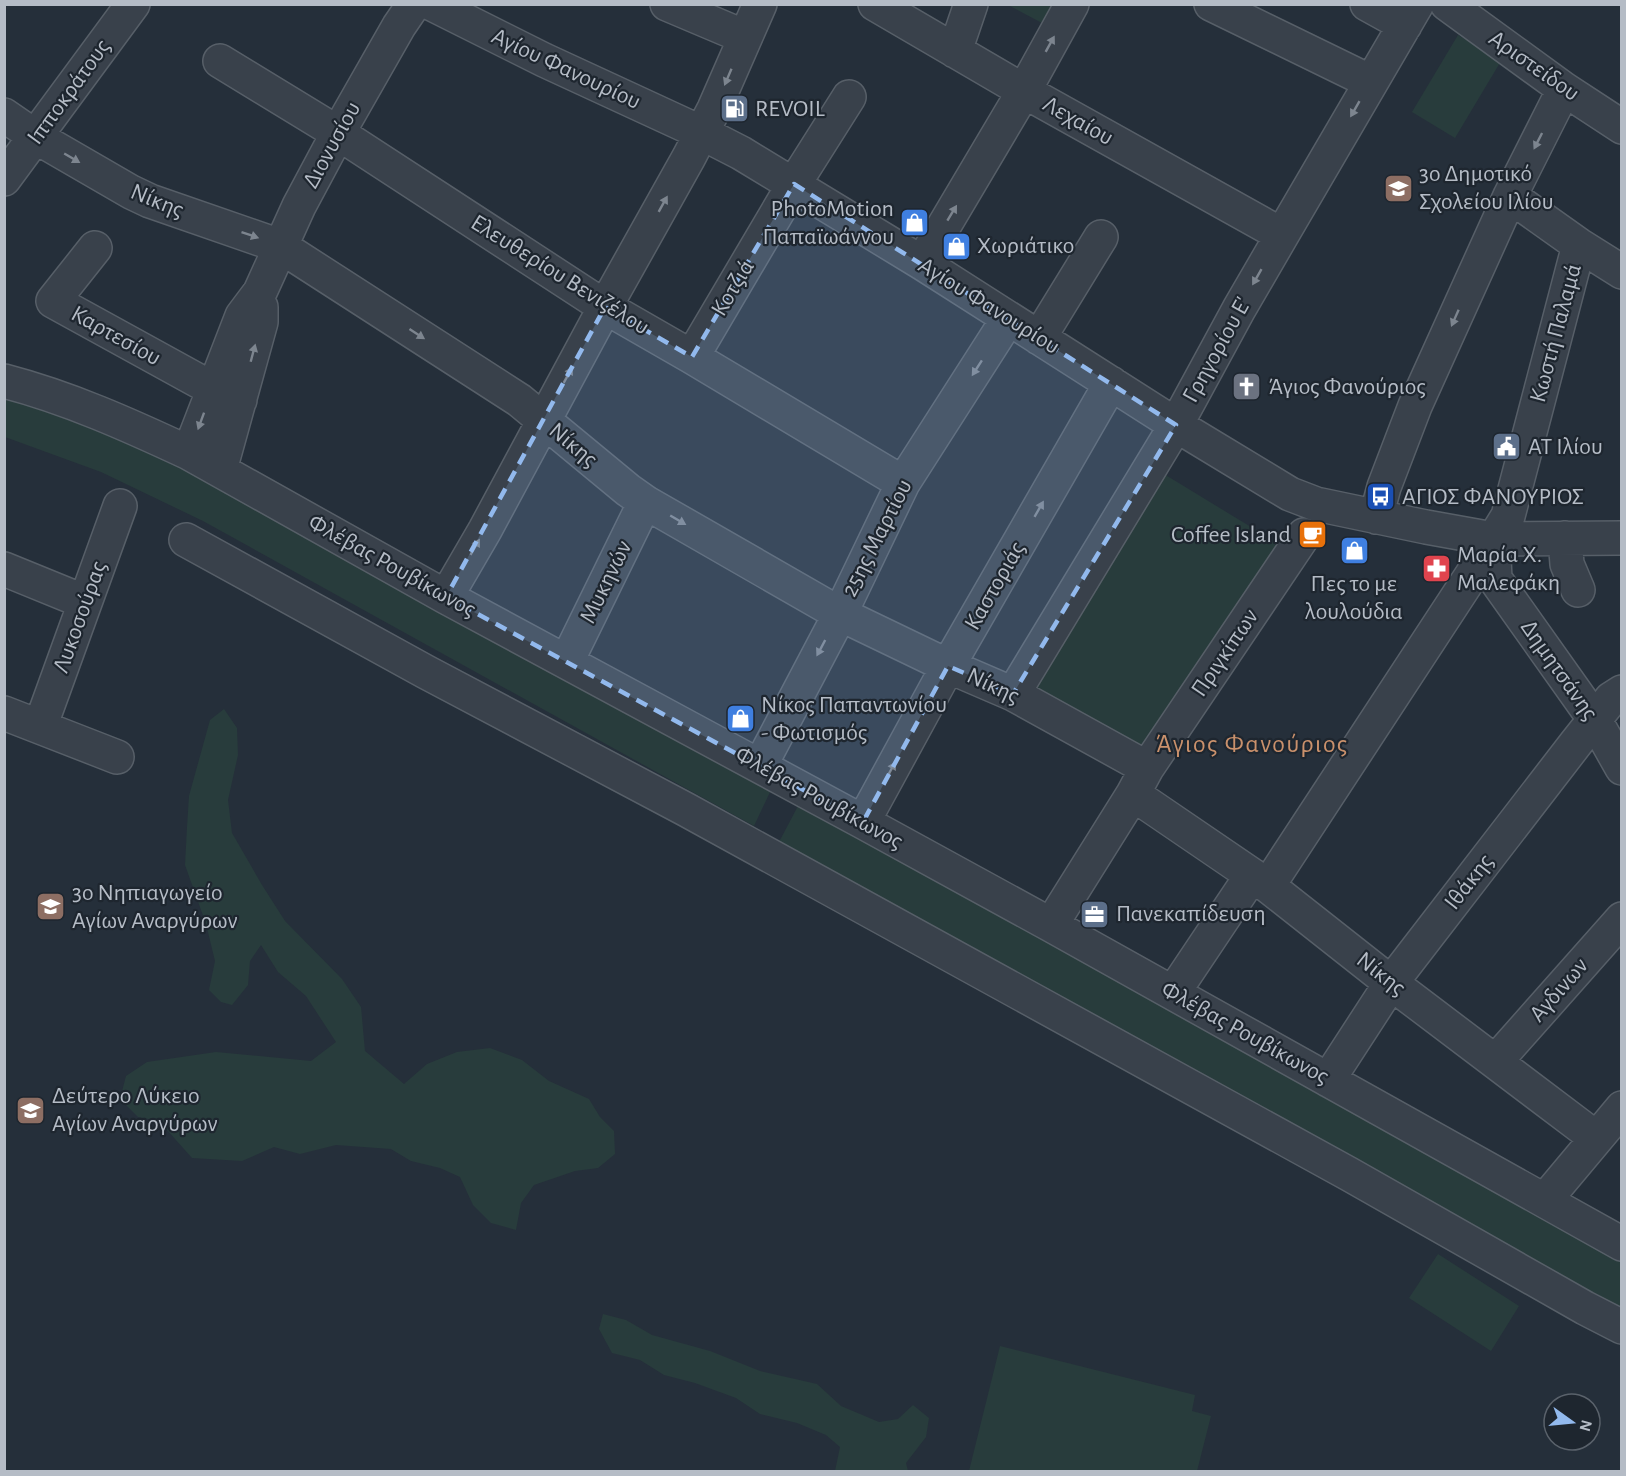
<svg xmlns="http://www.w3.org/2000/svg" width="1626" height="1476" viewBox="0 0 1626 1476" font-family="'Alegreya Sans',sans-serif">
<rect width="100%" height="100%" fill="#252f3a"/>
<!-- green -->
<path fill="#283c3c" d="M1008,5h44l-10,18z
M1458,35l43,26 -46,77 -43,-26z
M4,394l122,46 92,47 553,303 -17,36 -551,-305 -102,-49 -96,-35z
M1164,474l123,75 -138,204 -115,-64z
M224,709l13,19 1,27 -10,45 4,33 30,52 23,36 57,58 19,28 4,44 39,33 23,-20 30,-12 33,-4 32,12 27,21 40,18 11,18 14,14 1,23 -17,14 -23,3 -41,14 -13,18 -5,27 -25,-7 -18,-18 -13,-28 -20,-9 -29,-7 -20,-12 -55,-4 -36,9 -26,-7 -32,14 -50,-3 -33,-37 -21,-4 -18,-18 6,-23 21,-14 69,-10 95,9 25,-19 -30,-46 -28,-24 -17,-27 -11,16 -2,24 -16,20 -11,-3 -12,-12 6,-29 -9,-37 -21,-59 2,-38 2,-31 21,-76z
M798,806l93,49 730,402v64l-842,-479z
M1438,1254l81,52 -28,45 -82,-53z
M603,1314l23,6 26,15 58,16 50,20 57,13 24,22 38,16 19,-3 15,-14 16,13 -3,19 -20,26 2,8h-73l5,-24 -14,-12 -29,-12 -37,-9 -24,-16 -41,-15 -31,-8 -24,-15 -28,-7 -13,-24z
M1000,1346l195,49 -3,16 19,5 -14,55h-228z"/>
<g fill="none" stroke-linecap="round" stroke-linejoin="round">
<defs>
<path id="minor" d="M432,4l112,56 158,73 39,20 181,110 254,162 114,69 26,10 110,23 67,12 129,-1
M667,4l78,33
M875,4l149,87 258,144
M1211,4l160,78
M1367,4l38,21
M1447,4l117,85 58,38
M955,51l16,-47
M220,61l118,72 267,174 87,50 211,126
M4,115l32,22 95,55 19,9 130,45 239,154 109,90 17,12 195,112 108,52 65,28 134,74
M4,179l129,-175
M1510,196l69,49 43,27
M95,248l-42,53 160,88 27,11
M922,263l102,-172 48,-87
M1039,338l62,-101
M692,357l102,-173 55,-87
M4,381c65,17 125,44 185,72l257,144 417,225 188,103 571,319
M189,453l53,-137 18,-24 39,-86 39,-73 61,-107 15,-22
M220,470l41,-148v-15
M1376,517l8,-30 31,-81 95,-210 54,-107
M1565,538l2,26 11,26
M1493,539l2,40 100,141 27,48
M186,540l240,132 259,137 664,365 236,134 37,19
M4,569l81,33
M446,597l39,-67 120,-223 84,-150 25,-48 46,-105
M567,661l78,-159
M1013,694l163,-269 63,-116 43,-74 135,-231
M4,713l113,44
M40,727l80,-221
M760,766l80,-152 63,-131 105,-164
M1133,794l135,92 123,97 205,155
M863,822l85,-156 163,-283
M1268,886l205,-313 35,-57 71,-271
M1051,925l82,-131 14,-26 157,-233
M1173,993l79,-118
M1496,1061l126,-142
M1328,1080l63,-97 185,-240 35,-44 11,-7
M1545,1200l77,-92"/>
</defs>
<!-- minor casing -->
<use href="#minor" stroke="#575f68" stroke-width="36"/>
<!-- minor -->
<use href="#minor" stroke="#39414b" stroke-width="33"/>
</g>
<!-- one-way arrows -->
<defs><path id="oneway-solid" d="M-6-.8H1V-3.2L6.5 0L1 3.2V.8H-6Z" transform="scale(1.5)"/></defs>
<g fill="#7d858f">
<use href="#oneway-solid" transform="translate(1050 44) rotate(-61)"/>
<use href="#oneway-solid" transform="translate(728 77) rotate(113)"/>
<use href="#oneway-solid" transform="translate(1355 109) rotate(120)"/>
<use href="#oneway-solid" transform="translate(1538 141) rotate(117)"/>
<use href="#oneway-solid" transform="translate(72 158) rotate(30)"/>
<use href="#oneway-solid" transform="translate(663 204) rotate(-61)"/>
<use href="#oneway-solid" transform="translate(952 213) rotate(-59)"/>
<use href="#oneway-solid" transform="translate(250 235) rotate(19)"/>
<use href="#oneway-solid" transform="translate(1257 277) rotate(120)"/>
<use href="#oneway-solid" transform="translate(1455 318) rotate(114)"/>
<use href="#oneway-solid" transform="translate(417 334) rotate(33)"/>
<use href="#oneway-solid" transform="translate(253 353) rotate(-75)"/>
<use href="#oneway-solid" transform="translate(977 368) rotate(123)"/>
<use href="#oneway-solid" transform="translate(568 375) rotate(-61)"/>
<use href="#oneway-solid" transform="translate(201 421) rotate(110)"/>
<use href="#oneway-solid" transform="translate(1039 509) rotate(-60)"/>
<use href="#oneway-solid" transform="translate(678 520) rotate(30)"/>
<use href="#oneway-solid" transform="translate(475 547) rotate(-60)"/>
<use href="#oneway-solid" transform="translate(821 648) rotate(118)"/>
<use href="#oneway-solid" transform="translate(891 770) rotate(-61)"/>
</g>
<!-- marked area -->
<path fill="#92b9ed" fill-opacity="0.2" stroke="#92b9ed" stroke-width="4.5" stroke-dasharray="12 8" stroke-linejoin="round" d="M794,184l382,241 -163,269 -65,-28 -85,156 -417,-225 159,-290 87,50z"/>
<!-- icons -->
<defs>
<symbol id="fuel-square" viewBox="-11 -11 22 22"><rect x="-9" y="-9" width="18" height="18" rx="4" fill="#5c6f8a" stroke="#1e262f"/><path d="M-5.5-6h7V0h2V4h1.3V-2.5L3-4.5l.8-.8L6-3V5H2.5V1h-1V6h-7ZM-4.2-4.7v3.2H.2V-4.7Z" fill="#fff"/></symbol>
<symbol id="school-square" viewBox="-11 -11 22 22"><rect x="-9" y="-9" width="18" height="18" rx="4" fill="#8d6e63" stroke="#1e262f"/><path d="M0-5L7-2L0 1L-7-2ZM-4 1L0 2.5L4 1V4Q0 6-4 4Z" fill="#fff"/></symbol>
<symbol id="shop-square" viewBox="-11 -11 22 22"><rect x="-9" y="-9" width="18" height="18" rx="4" fill="#3f7fe0" stroke="#1e262f"/><path d="M-5-2.5h2.3a2.7 3.5 0 0 1 5.4 0H5L5.5 6h-11ZM-1.5-2.5h3a1.5 2.3 0 0 0-3 0Z" fill="#fff"/></symbol>
<symbol id="church-square" viewBox="-11 -11 22 22"><rect x="-9" y="-9" width="18" height="18" rx="4" fill="#6b7280" stroke="#1e262f"/><path d="M-1.2-6h2.4v3.5h3.3v2.4h-3.3V6h-2.4V-.1h-3.3v-2.4h3.3Z" fill="#fff"/></symbol>
<symbol id="civic-square" viewBox="-11 -11 22 22"><rect x="-9" y="-9" width="18" height="18" rx="4" fill="#5c6f8a" stroke="#1e262f"/><path d="M-.6-6.5H3V-4.5H.6V-3L4-1V1h2V6H-6V1h2V-1L-.6-3ZM-1.2 2.5V6h2.4V2.5Z" fill="#fff"/></symbol>
<symbol id="bus-square" viewBox="-11 -11 22 22"><rect x="-9" y="-9" width="18" height="18" rx="4" fill="#1a4fb4" stroke="#1e262f"/><path d="M-5-6H5V4H4V6H2V4H-2V6H-4V4H-5ZM-3.5-4V0h7V-4ZM-3.5 1.2v1.5H-2V1.2ZM2 1.2v1.5H3.5V1.2Z" fill="#fff"/></symbol>
<symbol id="cafe-square" viewBox="-11 -11 22 22"><rect x="-9" y="-9" width="18" height="18" rx="4" fill="#e8710a" stroke="#1e262f"/><path d="M-5.5-4.5H6V0H3Q3 3.5 0 3.5H-2.5Q-5.5 3.5-5.5 0ZM3-3.2v2h1.7v-2ZM-6 4.5H4V6H-6Z" fill="#fff"/></symbol>
<symbol id="pharmacy-square" viewBox="-11 -11 22 22"><rect x="-9" y="-9" width="18" height="18" rx="4" fill="#e0444e" stroke="#1e262f"/><path d="M-2-6h4v4h4v4h-4v4h-4v-4h-4v-4h4Z" fill="#fff"/></symbol>
<symbol id="office-square" viewBox="-11 -11 22 22"><rect x="-9" y="-9" width="18" height="18" rx="4" fill="#5c6f8a" stroke="#1e262f"/><path d="M-6-3h4V-5.5h4V-3h4V5H-6ZM-1-4.5V-3h2v-1.5ZM-6 0V1H6V0Z" fill="#fff"/></symbol>
</defs>
<g fill-rule="evenodd">
<use href="#fuel-square" x="718" y="92" width="33" height="33"/>
<use href="#school-square" x="1382" y="172" width="33" height="33"/>
<use href="#shop-square" x="898" y="206" width="33" height="33"/>
<use href="#shop-square" x="940" y="230" width="33" height="33"/>
<use href="#church-square" x="1230" y="370" width="33" height="33"/>
<use href="#civic-square" x="1490" y="430" width="33" height="33"/>
<use href="#bus-square" x="1364" y="480" width="33" height="33"/>
<use href="#cafe-square" x="1296" y="518" width="33" height="33"/>
<use href="#shop-square" x="1338" y="534" width="33" height="33"/>
<use href="#pharmacy-square" x="1420" y="552" width="33" height="33"/>
<use href="#shop-square" x="724" y="702" width="33" height="33"/>
<use href="#school-square" x="34" y="890" width="33" height="33"/>
<use href="#office-square" x="1078" y="898" width="33" height="33"/>
<use href="#school-square" x="14" y="1094" width="33" height="33"/>
</g>
<g text-anchor="middle" dominant-baseline="central" stroke-width="4.5" stroke-linejoin="round" paint-order="stroke">
<!-- street labels -->
<g font-size="24" fill="#b5bcc6" stroke="#1e262f">
<text transform="translate(1534 66) rotate(35)">Αριστείδου</text>
<text transform="translate(566 69) rotate(25)">Αγίου Φανουρίου</text>
<text transform="translate(69 92) rotate(-54)">Ιπποκράτους</text>
<text transform="translate(1078 121) rotate(29)">Λεχαίου</text>
<text transform="translate(332 145) rotate(-61)">Διονυσίου</text>
<text transform="translate(157 201) rotate(22)">Νίκης</text>
<text transform="translate(560 275) rotate(32)">Ελευθερίου Βενιζέλου</text>
<text transform="translate(733 288) rotate(-59)">Κοτζιά</text>
<text transform="translate(989 306) rotate(32)">Αγίου Φανουρίου</text>
<text transform="translate(1556 333) rotate(-75)">Κωστή Παλαμά</text>
<text transform="translate(116 336) rotate(29)">Καρτεσίου</text>
<text transform="translate(1217 350) rotate(-61)">Γρηγορίου Ε'</text>
<text transform="translate(573 445) rotate(40)">Νίκης</text>
<text transform="translate(877 538) rotate(-63)">25ης Μαρτίου</text>
<text transform="translate(392 566) rotate(29)">Φλέβας Ρουβίκωνος</text>
<text transform="translate(606 582) rotate(-64)">Μυκηνών</text>
<text transform="translate(995 586) rotate(-60)">Καστοριάς</text>
<text transform="translate(80 617) rotate(-70)">Λυκοσούρας</text>
<text transform="translate(1225 653) rotate(-56)">Πριγκίπων</text>
<text transform="translate(1559 670) rotate(55)">Δημητσάνης</text>
<text transform="translate(993 686) rotate(25)">Νίκης</text>
<text transform="translate(819 798) rotate(29)">Φλέβας Ρουβίκωνος</text>
<text transform="translate(1469 882) rotate(-52)">Ιθάκης</text>
<text transform="translate(1381 974) rotate(38)">Νίκης</text>
<text transform="translate(1559 990) rotate(-49)">Αγδινων</text>
<text transform="translate(1245 1033) rotate(29)">Φλέβας Ρουβίκωνος</text>
</g>
<!-- poi labels -->
<g font-size="24" fill="#b5bcc6" stroke="#1e262f" text-anchor="start">
<text x="755" y="109">REVOIL</text>
<text x="1419" y="174">3ο Δημοτικό<tspan x="1419" dy="28">Σχολείου Ιλίου</tspan></text>
<text x="894" y="209" text-anchor="end">PhotoMotion<tspan x="894" dy="28">Παπαϊωάννου</tspan></text>
<text x="977" y="246">Χωριάτικο</text>
<text x="1268" y="387">Άγιος Φανούριος</text>
<text x="1528" y="447">ΑΤ Ιλίου</text>
<text x="1402" y="497">ΑΓΙΟΣ ΦΑΝΟΥΡΙΟΣ</text>
<text x="1291" y="535" text-anchor="end">Coffee Island</text>
<text x="1457" y="555">Μαρία Χ.<tspan x="1457" dy="28">Μαλεφάκη</tspan></text>
<text x="1354" y="584" text-anchor="middle">Πες το με<tspan x="1354" dy="28">λουλούδια</tspan></text>
<text x="761" y="705">Νίκος Παπαντωνίου<tspan x="761" dy="28">- Φωτισμός</tspan></text>
<text x="72" y="893">3ο Νηπιαγωγείο<tspan x="72" dy="28">Αγίων Αναργύρων</tspan></text>
<text x="1116" y="914">Πανεκαπίδευση</text>
<text x="52" y="1096">Δεύτερο Λύκειο<tspan x="52" dy="28">Αγίων Αναργύρων</tspan></text>
</g>
<!-- neighbourhood labels -->
<g font-size="26" letter-spacing="1.5" fill="#ca916c" stroke="#1e262f">
<text x="1252" y="744">Άγιος Φανούριος</text>
</g>
</g>
<!-- border -->
<rect width="1626" height="1476" fill="none" stroke="#b5bcc6" stroke-width="12"/>
<!-- north arrow -->
<g transform="translate(1572 1422) rotate(105)"><circle r="28" fill="#1e262f" stroke="#5a626b" stroke-width="1.5"/>
<path d="M0-4.5L10 22L0 15L-10 22Z" fill="#92b9ed"/>
<text y="-9" font-size="16" font-weight="bold" text-anchor="middle" fill="#b5bcc6">N</text>
</g>
</svg>
